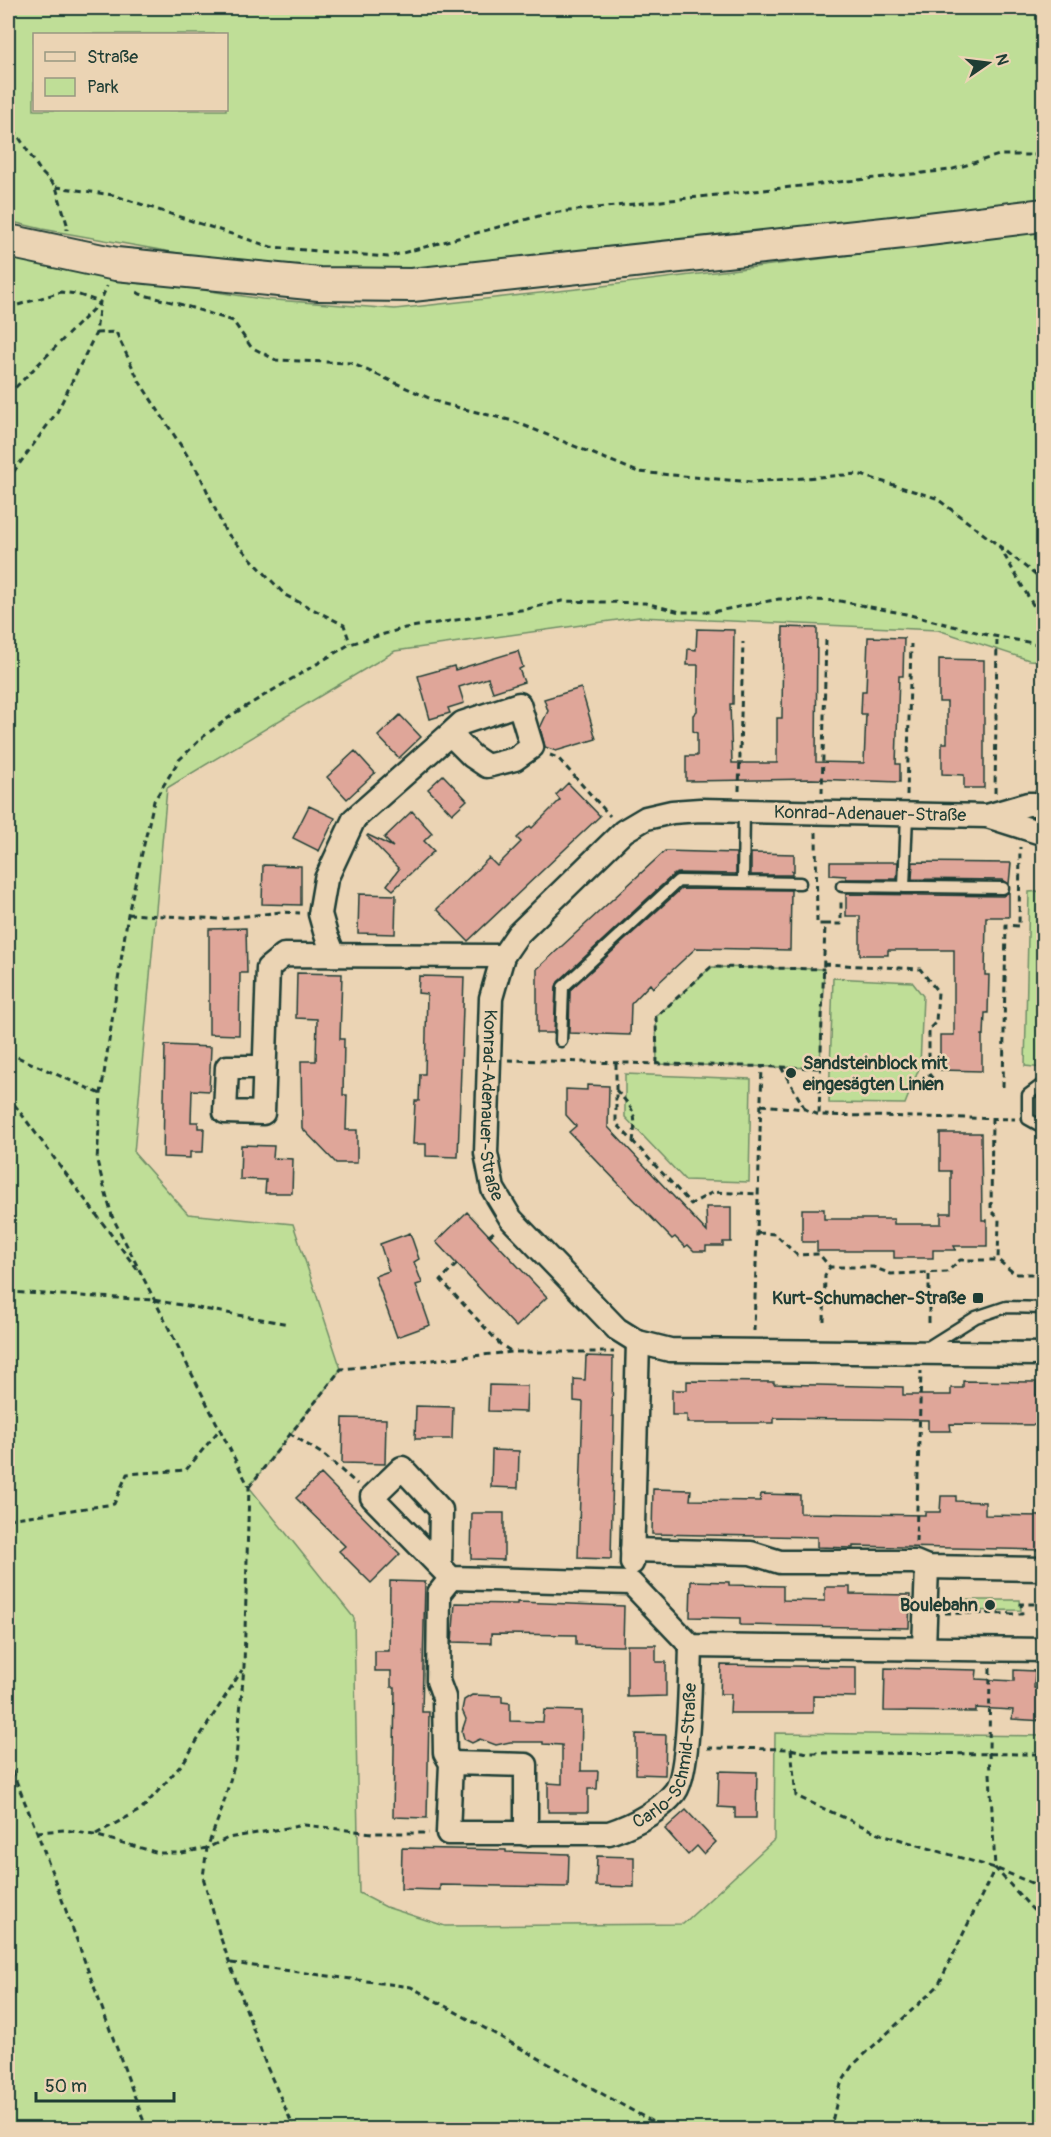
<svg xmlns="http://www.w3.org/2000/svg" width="1051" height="2137" viewBox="0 0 1051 2137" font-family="Pangolin,sans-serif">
<rect width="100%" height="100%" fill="#ebd4b4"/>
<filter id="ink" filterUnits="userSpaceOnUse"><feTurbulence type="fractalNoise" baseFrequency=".0167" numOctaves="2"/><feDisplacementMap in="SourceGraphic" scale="12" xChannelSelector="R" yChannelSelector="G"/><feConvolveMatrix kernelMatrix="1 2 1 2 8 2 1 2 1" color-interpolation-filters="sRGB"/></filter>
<g filter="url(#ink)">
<!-- green -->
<path fill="#bfde97" stroke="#6f8e66" stroke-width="1.5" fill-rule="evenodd" d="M8,8h1035v195l-682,73 -144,-16 -175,-31 -34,-8zM34,34h192v76h-192z
M1043,231v430l-14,-1 -91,-30 -299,-13 -244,34 -228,137 -33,365 54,61 105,10 48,145 -92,118 105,131 5,275 27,14 59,19 238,-2 91,-84 1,-107 268,3v393h-1035v-1872l78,15 176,27 133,10 191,-21z
M1043,891h1l-1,177 -18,-2 4,-174z
M711,967l113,2 -4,99 -163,-4 -1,-47z
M833,978l79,4 11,14 -3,70 -15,38 -76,-1z
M625,1074l126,5 -2,103 -64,-2 -60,-63z
M959,1600h61l1,10 -62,1z"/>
<!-- building -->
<path fill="#dfa699" stroke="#1f3d34" stroke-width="1.5" d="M783,627l34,1 -1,134 48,1 2,-49h-5l1,-23h4l2,-54 36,1 -1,38h-4l-3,88h4v18l-88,-3 -126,2v-25h11v-23l-4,-2v-16l4,-4 1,-46h-11l1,-16 8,1 1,-21 37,1 -1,74h-3l2,59h45v-45h5z
M518,651l5,16 -4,2 5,13 -31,10 -5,-14 -29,9 5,16 -16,5 2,5 -20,6 -12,-43 36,-10 1,4z
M939,659l45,1v128h-20v-13l-22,-1v-31h5v-41h-8z
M581,688l15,51 -40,12 -11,-4 -5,-19 8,-17 -4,-12z
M400,715l21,22 -22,21 -21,-22z
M355,751l20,22 -28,26 -20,-22z
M443,775l24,25 -15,14 -24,-25z
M568,783l32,33 -132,125 -31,-32 52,-51 8,8 24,-24 -4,-4 13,-12 2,2 28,-28 -4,-5z
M309,806l26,12 -16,33 -26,-13z
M412,811l20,22 -8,8 10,10 -41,39 -6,-5 12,-16 -32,-33 1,-1 25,12 -9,-9z
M665,851l71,2v21l-58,-1 -5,2 -115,107 -2,5 -2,46h-17v-64z
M751,853l43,1v17h-2v4h-41z
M830,862h68l-1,17h-51v-3l-16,-1z
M913,862l98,1 -2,21 -6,-4 -91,-1z
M263,865l38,1v39l-39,-1z
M681,889l110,1 -1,60 -94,-2 -43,40 -3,-4 -19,20 -1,31 -61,-2 1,-43z
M1009,892v25h-23l-1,58h4l-1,38h-3l-1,22h-2v36l-42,-1v-35h14v-85h-66v5h-28v-39h-14v-22l157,2z
M359,894l37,1 -1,39 -37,-1z
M246,928l1,45h-7l-1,62 -30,-1v-105z
M297,973l45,1 -2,65h4l-1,56h4l-1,35h11v33h-21l-34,-35 -1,-67h15l1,-42 -21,-1z
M419,976l45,1 -6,180 -32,-1v-12h-13l2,-43h4l1,-27h5l2,-80 -9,-1z
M165,1045l46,2 -2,44 -17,-1 -1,32h7v6h6l-1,24h-13v6l-27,-1z
M587,1085l22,1 -1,41 99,105 -1,-25h25v35h-8v4h-17v5h-12l-6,-6 -3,2 -10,-10 -3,2 -103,-107 7,-6 -10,-11v-26l21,1z
M940,1133h41l1,87h5v26h-33l2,4h-23v8h-39v-7h-77v-9h-15v-33h22v10h70v5h47v-11h10v-42h-11z
M241,1145l33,1 -1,12 20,1 -1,34h-27l1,-13 -26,-1z
M467,1212l80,85 -31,30 -80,-85z
M410,1233l9,26 -5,3 8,21 -6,2 14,40 -33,12 -22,-61 14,-5 -9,-27z
M586,1356l27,1 -1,59h2l-3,143 -33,-1 5,-156 -9,-1v-22l11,1z
M687,1381l87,1v2l129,3v8h48v-7h12v-7l73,1v13h8v30l-94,-1 1,7h-23v-11l-154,-2v5h-87v-8h-15v-25h15z
M489,1385l38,1 -1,26 -38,-1z
M416,1406l37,1 -1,32h-37z
M343,1418l43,1 -1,45 -43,-1z
M492,1450l27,1 -1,37 -27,-1z
M321,1474l79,80 -29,29 -32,-32 6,-5 -49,-48z
M653,1489l38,1 -1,10 70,1 1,-7 39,1v18l125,2v-3h15l1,-16h15v5l29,1v13l59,1v34l-191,-4v2l-36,-1v-10l-165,-3z
M472,1513h32v47l-33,-1z
M390,1581l35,1 -3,130h7l-2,106 -34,-1 2,-130h-4v-16h-16v-20h14z
M691,1581l38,1v3l54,1v14l42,1v-14h25v7l60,1 -1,33 -169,-3v-7l-50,-1z
M517,1602l107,4 -1,40 -47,-1v-10l-85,-1v9l-39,-1 3,-39 62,1z
M627,1645h29v17h10v34l-39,1z
M721,1665l135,2v30l-43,-1v17h-83l1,-19h-11z
M885,1668l92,2 -1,9 38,2v-11l21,1 -1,17 10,1v32l-32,-2 1,-9 -37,-2v4l-92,-1z
M472,1695l30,1v6l8,1v18l33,1 1,-12 38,1 -1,60h17l-1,18h-9v23h-40v-29l14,1v-39l-19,-1v-2h-33l-14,3 -16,-6 -8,4 -8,-4 -2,-8 4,-12 -4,-9 2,-10z
M636,1734l30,1 -1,40 -29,-1z
M719,1771l38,1 -1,46h-21v-10l-17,-1z
M686,1810l30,32 -12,12 -7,-8 -9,9 -23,-26z
M402,1848l104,2v2l63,2 -1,33 -128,-2v5l-39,-1z
M597,1856l37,1v30l-38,-1z"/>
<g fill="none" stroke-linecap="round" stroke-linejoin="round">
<defs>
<path id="service" d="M743,882l1,-71
M842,886l161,2
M904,887l3,-72
M561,1041l2,-54 115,-106 122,2
M1044,1083l-16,12v24l16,9
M1044,1283v42
M925,1349l51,-32 30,-10 37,1"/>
<g id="minor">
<path d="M987,816l41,-12h16"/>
<path id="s1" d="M1044,834l-57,-18 -287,-6 -28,2 -26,6 -22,13 -106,103 -15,22 -12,42 -5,155 7,36 18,30 106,110 21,13 32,8 374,4"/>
<path d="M334,955l-8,-20 -6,-21 6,-35 28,-60 96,-85 22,22 15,10 28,-7 17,-12 -13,-43 -57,19 -12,11"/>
<path d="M264,1067h-37l-2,45 38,1 5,-145 16,-13 219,1"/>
<path d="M632,1550l119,3 29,9h135l12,5 117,2"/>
<path d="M632,1563l6,-221"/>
<path d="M440,1566l1,-56 -39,-42 -30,29 79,81 180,5 60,63 353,4"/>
<path id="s2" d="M451,1578l-12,15 -1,88 6,16 1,56 6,10 -3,70h161c24,-8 49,-20 66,-41 15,-20 15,-118 16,-146"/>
<path d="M924,1647l3,-80"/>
<path d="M451,1763l75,2v69"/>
</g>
<path id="secondary" d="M8,241l108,23 203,20 93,1 500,-54 132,-16"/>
</defs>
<!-- service casing -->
<use href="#service" stroke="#1f3d34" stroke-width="15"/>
<!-- minor casing -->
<use href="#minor" stroke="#1f3d34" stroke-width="27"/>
<!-- secondary casing -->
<use href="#secondary" stroke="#1f3d34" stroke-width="36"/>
<!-- path -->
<path stroke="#1f3d34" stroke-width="3" stroke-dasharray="6 4.5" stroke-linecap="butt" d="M8,120l33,52 15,15 11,37v6
M56,187l57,8 158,52 117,10 162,-44 400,-43 49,-15h45
M137,292l3,2 43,11 50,16 18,26 25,13 75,3 89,40 73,18 125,51 113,10 107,-8 78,24 70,53 38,31
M8,308l53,-16 15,2 24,8 -4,31 -39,79 -45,62 -4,9
M96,333l20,-1 23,49 61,94 25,56 60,64 59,30 6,18
M8,395l92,-93 7,-16
M999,546l37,64 4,34 4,6
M550,755l8,3 52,58
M739,791l4,-149
M822,793l4,-153
M995,793l2,-156
M907,795l4,-151
M816,832l1,92h8l-6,191
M128,914l92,5 61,-7 19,1
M825,924h16v-24
M824,964l96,5 18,23 -2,30 -7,7v45l10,12
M8,1053l93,41
M508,1060l312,8
M616,1063v60l75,81 22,-12 46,2
M657,1064l-1,-47 55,-50 113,2
M781,1067l24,42
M1003,1087l3,-162 13,1 1,-79
M616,1090c19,21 21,23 17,51
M8,1096l131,176
M761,1105l44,4 14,6 196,4
M992,1118l-1,93 8,8 -1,41
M758,1233l17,1 22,21 22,-1 11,13h43l18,7 56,-2 13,-12h38l17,14h18
M489,1236l6,-5
M457,1264l-16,16 59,64 12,8
M8,1292l145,8 136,24
M824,1321l1,-46 5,-8
M929,1323v-50
M754,1331l8,-265
M289,1433l35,22 33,29
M249,1487l92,-118 171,-17h102
M8,1519l106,-15 13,-30 59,-4 34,-41
M916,1542l5,-171
M945,1613l77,1 -1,-10h23
M990,1668l-1,86 6,114 49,54
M707,1748l84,1 16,4 237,1
M791,1749l5,47 82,37 117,35 49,20
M8,1761l29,71 110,298
M37,1832l28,-2 29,5 65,18h23l25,-5 21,-10 76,-13 68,8h57
M96,1834l46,-25 41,-46 59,-93
M231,1963l180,24 256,143
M295,2130l-29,-65 -46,-129 -17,-59 4,-29 15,-39 14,-50 8,-92 5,-180 -137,-271 -15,-55 4,-67 27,-180 26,-113 25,-41 25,-24 31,-23 115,-69 55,-16 122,-19 35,-8 83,2 35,9h32l67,-13 61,2 66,13 82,21 56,10
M830,2130l11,-46 11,-18 86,-80 57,-118"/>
<!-- service -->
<use href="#service" stroke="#ebd4b4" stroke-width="10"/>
<!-- minor -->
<use href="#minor" stroke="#ebd4b4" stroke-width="22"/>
<!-- secondary -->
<use href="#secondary" stroke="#ebd4b4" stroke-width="32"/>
</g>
</g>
<!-- markers -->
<g fill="#1f3d34" stroke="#ebd4b4" stroke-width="2">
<circle cx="791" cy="1073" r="6"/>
<rect x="972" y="1292" width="12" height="12" rx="3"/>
<circle cx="990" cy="1605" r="6"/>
</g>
<g text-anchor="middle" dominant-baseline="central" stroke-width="5" stroke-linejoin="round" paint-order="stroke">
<!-- street labels -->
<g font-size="18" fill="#1f3d34" stroke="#ebd4b4">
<text transform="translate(870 814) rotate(1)">Konrad-Adenauer-Straße</text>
<text stroke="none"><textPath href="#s1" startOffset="753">Konrad-Adenauer-Straße</textPath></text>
<text stroke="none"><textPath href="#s2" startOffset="531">Carlo-Schmid-Straße</textPath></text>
</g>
<!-- poi labels -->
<g font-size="18" font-weight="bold" fill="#1f3d34" stroke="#ebd4b4" text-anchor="end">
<text x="803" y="1063" text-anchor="start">Sandsteinblock mit<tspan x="803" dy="21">eingesägten Linien</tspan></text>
<text x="966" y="1298">Kurt-Schumacher-Straße</text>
<text x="978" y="1605">Boulebahn</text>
</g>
</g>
<!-- margin -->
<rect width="1051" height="2137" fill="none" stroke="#ebd4b4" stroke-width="30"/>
<rect x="15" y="15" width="1021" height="2107" fill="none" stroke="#1f3d34" stroke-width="2" filter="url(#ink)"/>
<!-- legend -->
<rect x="33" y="33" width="195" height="78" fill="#ebd4b4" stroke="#999881" stroke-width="1.5"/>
<rect x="45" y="52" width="30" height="9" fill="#ebd4b4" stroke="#999881" stroke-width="1.5"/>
<text x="87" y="63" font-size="18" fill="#1f3d34">Straße</text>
<rect x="45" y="78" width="30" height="18" fill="#bfde97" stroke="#999881" stroke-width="1.5"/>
<text x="87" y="93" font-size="18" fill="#1f3d34">Park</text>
<!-- north arrow -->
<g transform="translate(988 63) rotate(76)" stroke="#ebd4b4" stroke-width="4.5" paint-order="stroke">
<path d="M0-4.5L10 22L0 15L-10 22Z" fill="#1f3d34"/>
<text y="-9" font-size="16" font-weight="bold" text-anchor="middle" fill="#1f3d34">N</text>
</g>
<!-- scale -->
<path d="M36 2092v9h138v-9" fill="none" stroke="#1f3d34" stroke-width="3"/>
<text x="45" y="2092" font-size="18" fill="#1f3d34" stroke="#ebd4b4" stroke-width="4.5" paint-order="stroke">50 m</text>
</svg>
